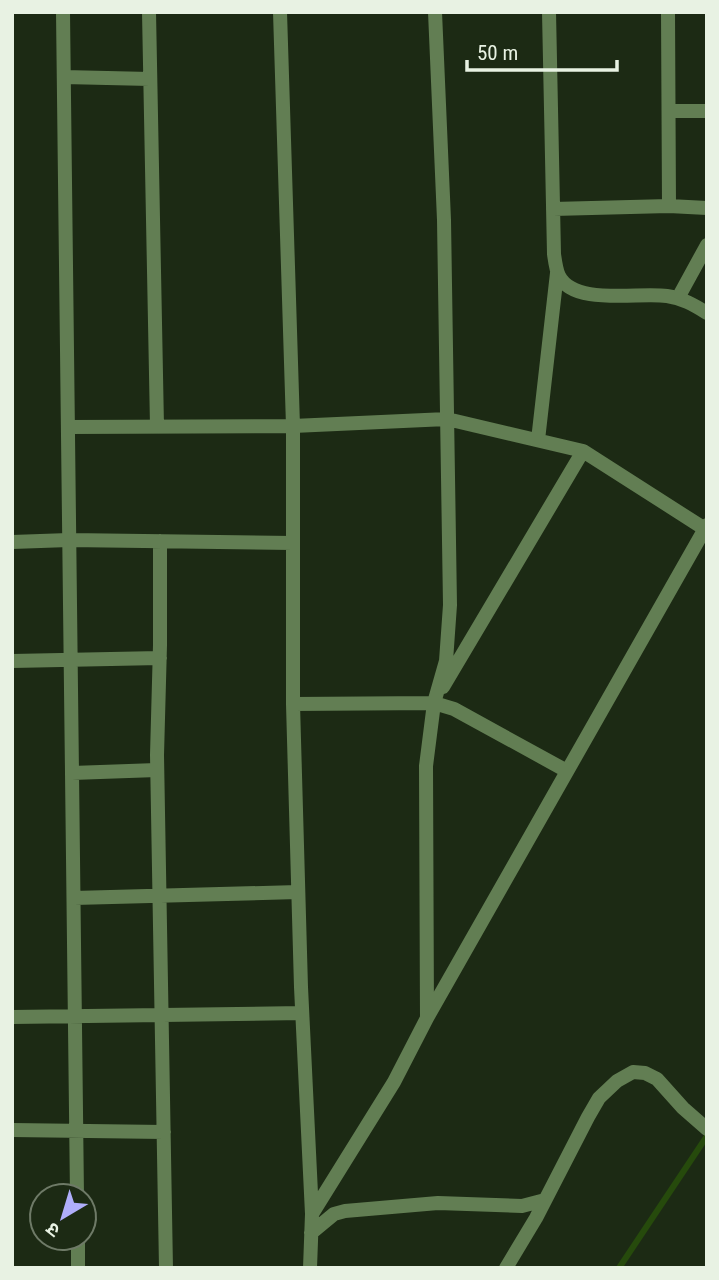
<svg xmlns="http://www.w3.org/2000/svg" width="719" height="1280" viewBox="0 0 719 1280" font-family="'Roboto Condensed','Noto Sans Devanagari',sans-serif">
<rect width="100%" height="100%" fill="#1c2a14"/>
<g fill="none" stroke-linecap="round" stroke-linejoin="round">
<!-- stream -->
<path stroke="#264a0c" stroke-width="6" d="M619,1268l88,-132"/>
<!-- minor -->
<path stroke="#627e53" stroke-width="14" d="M63,12l14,1184
M149,12l8,414
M280,12l13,414v278l8,283 11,227 -2,54
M549,12l5,242c1,7 2,16 5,22 15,30 79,16 108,20 15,2 27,9 40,17
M668,12l1,194
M64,77l86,2
M669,111h38
M553,209l116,-3 38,2
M678,298l29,-53
M68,427l225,-1 154,-7 136,32
M538,440l19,-167
M160,541v104l-3,110 9,513
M12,542l57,-2 224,3
M12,661l148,-3
M443,687l140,-236 122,78
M293,704l141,-1 20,6 113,62
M72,773l85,-3
M74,898l224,-6
M12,1017l290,-4
M427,1018l-1,-252 8,-63 12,-42 4,-56 -6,-385 -9,-208
M12,1130l152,2
M312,1214l82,-132 33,-64 280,-493
M311,1233l23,-19 11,-3 93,-8 84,3 23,-6
M78,1238v30
M506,1268l30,-50 52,-101 11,-19 18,-17 16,-9 12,1 12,6 26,29 24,21"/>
</g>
<!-- border -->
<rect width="719" height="1280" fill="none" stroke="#e8f2e3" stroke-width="28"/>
<!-- north arrow -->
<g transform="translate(63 1217) rotate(218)"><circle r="33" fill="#1c2a14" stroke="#6e7a67" stroke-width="2"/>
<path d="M0-5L12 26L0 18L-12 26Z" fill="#afaefa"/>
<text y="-10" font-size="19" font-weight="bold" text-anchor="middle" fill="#e8f2e3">उ</text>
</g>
<!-- scale -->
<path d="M467 60v10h150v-10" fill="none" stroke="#e8f2e3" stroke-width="3.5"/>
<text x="477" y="60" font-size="21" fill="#e8f2e3" stroke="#1c2a14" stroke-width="5" paint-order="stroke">50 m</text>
</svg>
